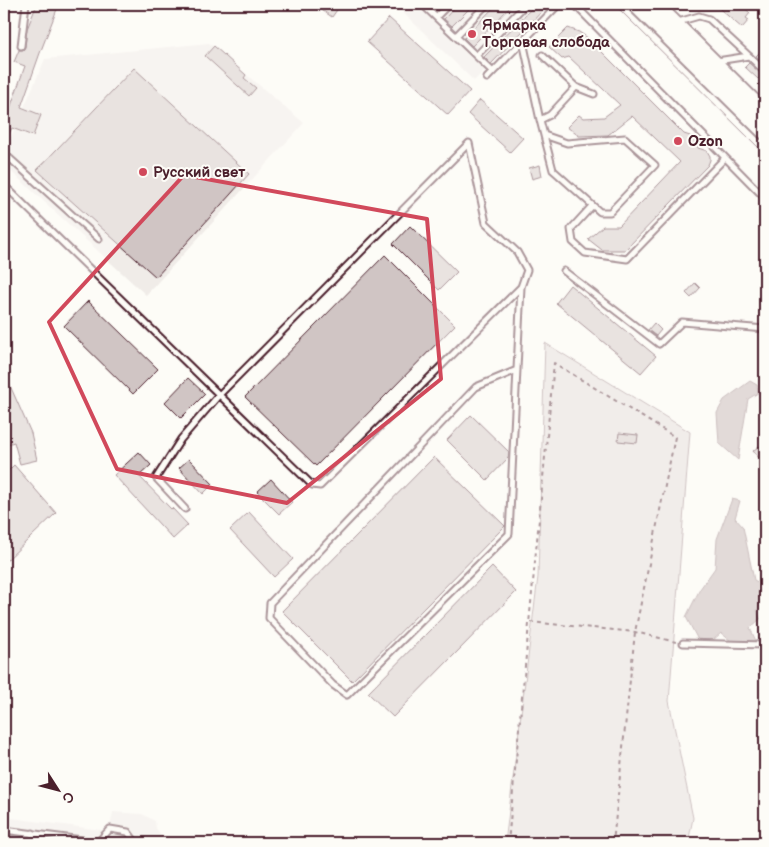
<svg xmlns="http://www.w3.org/2000/svg" width="769" height="847" viewBox="0 0 769 847" font-family="'Balsamiq Sans',sans-serif">
<rect width="100%" height="100%" fill="#fdfcf7"/>
<filter id="ink" filterUnits="userSpaceOnUse"><feTurbulence type="fractalNoise" baseFrequency=".02" numOctaves="2"/><feDisplacementMap in="SourceGraphic" scale="10" xChannelSelector="R" yChannelSelector="G"/><feConvolveMatrix kernelMatrix="1 2 1 2 8 2 1 2 1" color-interpolation-filters="sRGB"/></filter>
<g filter="url(#ink)">
<!-- built -->
<path fill="#f0ece8" d="M394,4h155l-75,77z
M209,43l95,80 -158,172 -142,-130v-12l41,-94z
M113,812l29,2 13,7 1,7 5,7 -1,8h-156v-26l105,14z"/>
<!-- green -->
<path fill="#e3dcda" stroke="#967e82" d="M545,343l145,89 -21,269 24,117 -5,25h-183l33,-266z"/>
<!-- water -->
<path fill="#c0b1b1" stroke="#91777b" d="M750,381l7,4 1,8 -10,6 -10,61 -19,-17 -2,-30 7,-13z
M732,499l8,2 -5,17 8,9 11,53c12,7 11,6 11,21h-2l-6,9 3,9 -10,9 6,13h-25l-10,-8 -9,8 -14,-1 -12,-23 14,-28 15,-21 2,-29z"/>
<!-- building -->
<path fill="#d0c5c4" stroke="#4a1f2b" d="M37,4h22l-19,49 -19,54 20,8 -8,21 -21,-8 -8,15v-28l3,2 18,-51 -11,-4 5,-12h4l2,-3 2,-18z
M313,4h28l-9,13z
M458,4h16l-22,22 -8,-7z
M497,4h16l-41,42 -8,-8z
M536,4h13l-58,60 -7,-7z
M714,4h26l10,9 -4,5 3,2 -7,8z
M389,18l81,73 -22,24 -81,-73z
M568,28l11,4 9,6 96,96 6,2 7,6 1,6 9,3 3,5v4l-2,5 -83,85h-23l-14,-11 15,-13h16l61,-64 -48,-46 -24,19 -29,1 -12,-9 12,-12 4,3 21,-1 16,-12 -51,-48 -7,2 -13,-12z
M214,46l32,29 -2,3 12,10 -7,8 -44,-40z
M765,47v19l-9,-10z
M749,63l13,12 -4,4 -13,-12z
M134,68l115,106 -93,103 -119,-107z
M480,100l43,38 -13,14 -42,-38z
M540,165l2,11 -10,3 -3,-11z
M410,226l47,46 -18,18 -46,-46z
M385,255l70,70 -139,141 -71,-69z
M695,283l5,5 -9,10 -5,-5z
M570,285l86,71 -15,17 -85,-70z
M88,301l70,68 -25,25 -69,-68z
M654,323l7,7 -5,6 -8,-6z
M4,372l27,61 6,27 -17,4 -6,-22 -6,2 -4,-6z
M188,378l17,16 -24,24 -16,-16z
M471,415l38,37 -1,6 -21,22 -40,-40z
M619,433l19,2 -1,8 -19,-2z
M759,446l6,7 -6,5 -6,-7z
M139,452l12,13 -12,11 32,33 1,-1 16,17 -15,14 -59,-64z
M434,457l71,69 -153,155 -70,-70z
M189,459l24,25 -10,10 -24,-26z
M14,465l42,48 -52,50v-88z
M271,479l21,23 -13,12 -22,-22z
M249,512l44,47 -19,18 -44,-47z
M492,567l24,25 -123,125 -25,-24z"/>
<g fill="none" stroke-linecap="round" stroke-linejoin="round">
<defs>
<path id="service" d="M422,4l71,68
M574,4l191,194
M436,17l13,-13
M678,22l21,-6 10,3 40,37
M456,36l31,-32
M523,41l17,79 13,50 47,42h10l45,-47 -30,-27 -58,5 -23,-8
M21,46l5,-42
M476,56l50,-52
M717,61l32,-5 16,16
M487,78l72,-74
M576,87l18,7
M540,120l10,-5 26,-28 -34,-32
M4,156l2,-1 93,84
M4,185l54,53 254,247 8,1 201,-199 6,-17 -10,-18 -31,-29 -17,-80 -250,252 -38,44 -25,39 29,31
M592,206l-21,23 2,13 12,11 42,6 98,-101
M564,271l95,73 23,-22 83,7
M517,370l-41,17 -206,216 -1,15 64,67 14,10 162,-161 12,-247
M683,643l82,2
M4,830l94,12 12,-13 18,3 8,11
M4,843l2,-13
M32,843l1,-10"/>
<path id="primary" d="M636,4l129,127
M654,4l111,110"/>
</defs>
<!-- service casing -->
<use href="#service" stroke="#4a1f2b" stroke-width="9"/>
<!-- primary casing -->
<use href="#primary" stroke="#4a1f2b" stroke-width="20"/>
<!-- path -->
<path stroke="#4a1f2b" stroke-width="2" stroke-dasharray="4 4" stroke-linecap="butt" d="M530,622l105,10 41,10
M508,843l46,-480 121,74 -40,195 -22,211"/>
<!-- service -->
<use href="#service" stroke="#fdfcf7" stroke-width="5"/>
<!-- primary -->
<use href="#primary" stroke="#fdfcf7" stroke-width="16"/>
<!-- tram -->
<path stroke="#4a1f2b" stroke-width="1" d="M614,4l151,150"/>
</g>
</g>
<!-- marked area -->
<path d="M0 0H769V847H0ZM184,175l243,44 14,160 -154,124 -170,-34 -68,-147z" fill="#fdfcf7" fill-opacity=".55" fill-rule="evenodd"/>
<path fill="none" stroke="#d1495b" stroke-width="4" stroke-linejoin="round" d="M184,175l243,44 14,160 -154,124 -170,-34 -68,-147z"/>
<!-- markers -->
<g fill="#d1495b" stroke="#fdfcf7" stroke-width="2">
<circle cx="472" cy="34" r="5"/>
<circle cx="678" cy="141" r="5"/>
<circle cx="143" cy="172" r="5"/>
</g>
<g text-anchor="middle" dominant-baseline="central" stroke-width="4" stroke-linejoin="round" paint-order="stroke">
<!-- poi labels -->
<g font-size="15" font-weight="bold" fill="#4a1f2b" stroke="#fdfcf7" text-anchor="start">
<text x="482" y="25">Ярмарка<tspan x="482" dy="17">Торговая слобода</tspan></text>
<text x="688" y="141">Ozon</text>
<text x="153" y="172">Русский свет</text>
</g>
</g>
<!-- margin -->
<rect width="769" height="847" fill="none" stroke="#fdfcf7" stroke-width="20"/>
<rect x="10" y="10" width="749" height="827" fill="none" stroke="#4a1f2b" stroke-width="2" filter="url(#ink)"/>
<!-- north arrow -->
<g transform="translate(58 790) rotate(126)" stroke="#fdfcf7" stroke-width="4" paint-order="stroke">
<path d="M0-4L9 19L0 12L-9 19Z" fill="#4a1f2b"/>
<text y="-8" font-size="14" font-weight="bold" text-anchor="middle" fill="#4a1f2b">С</text>
</g>
</svg>
